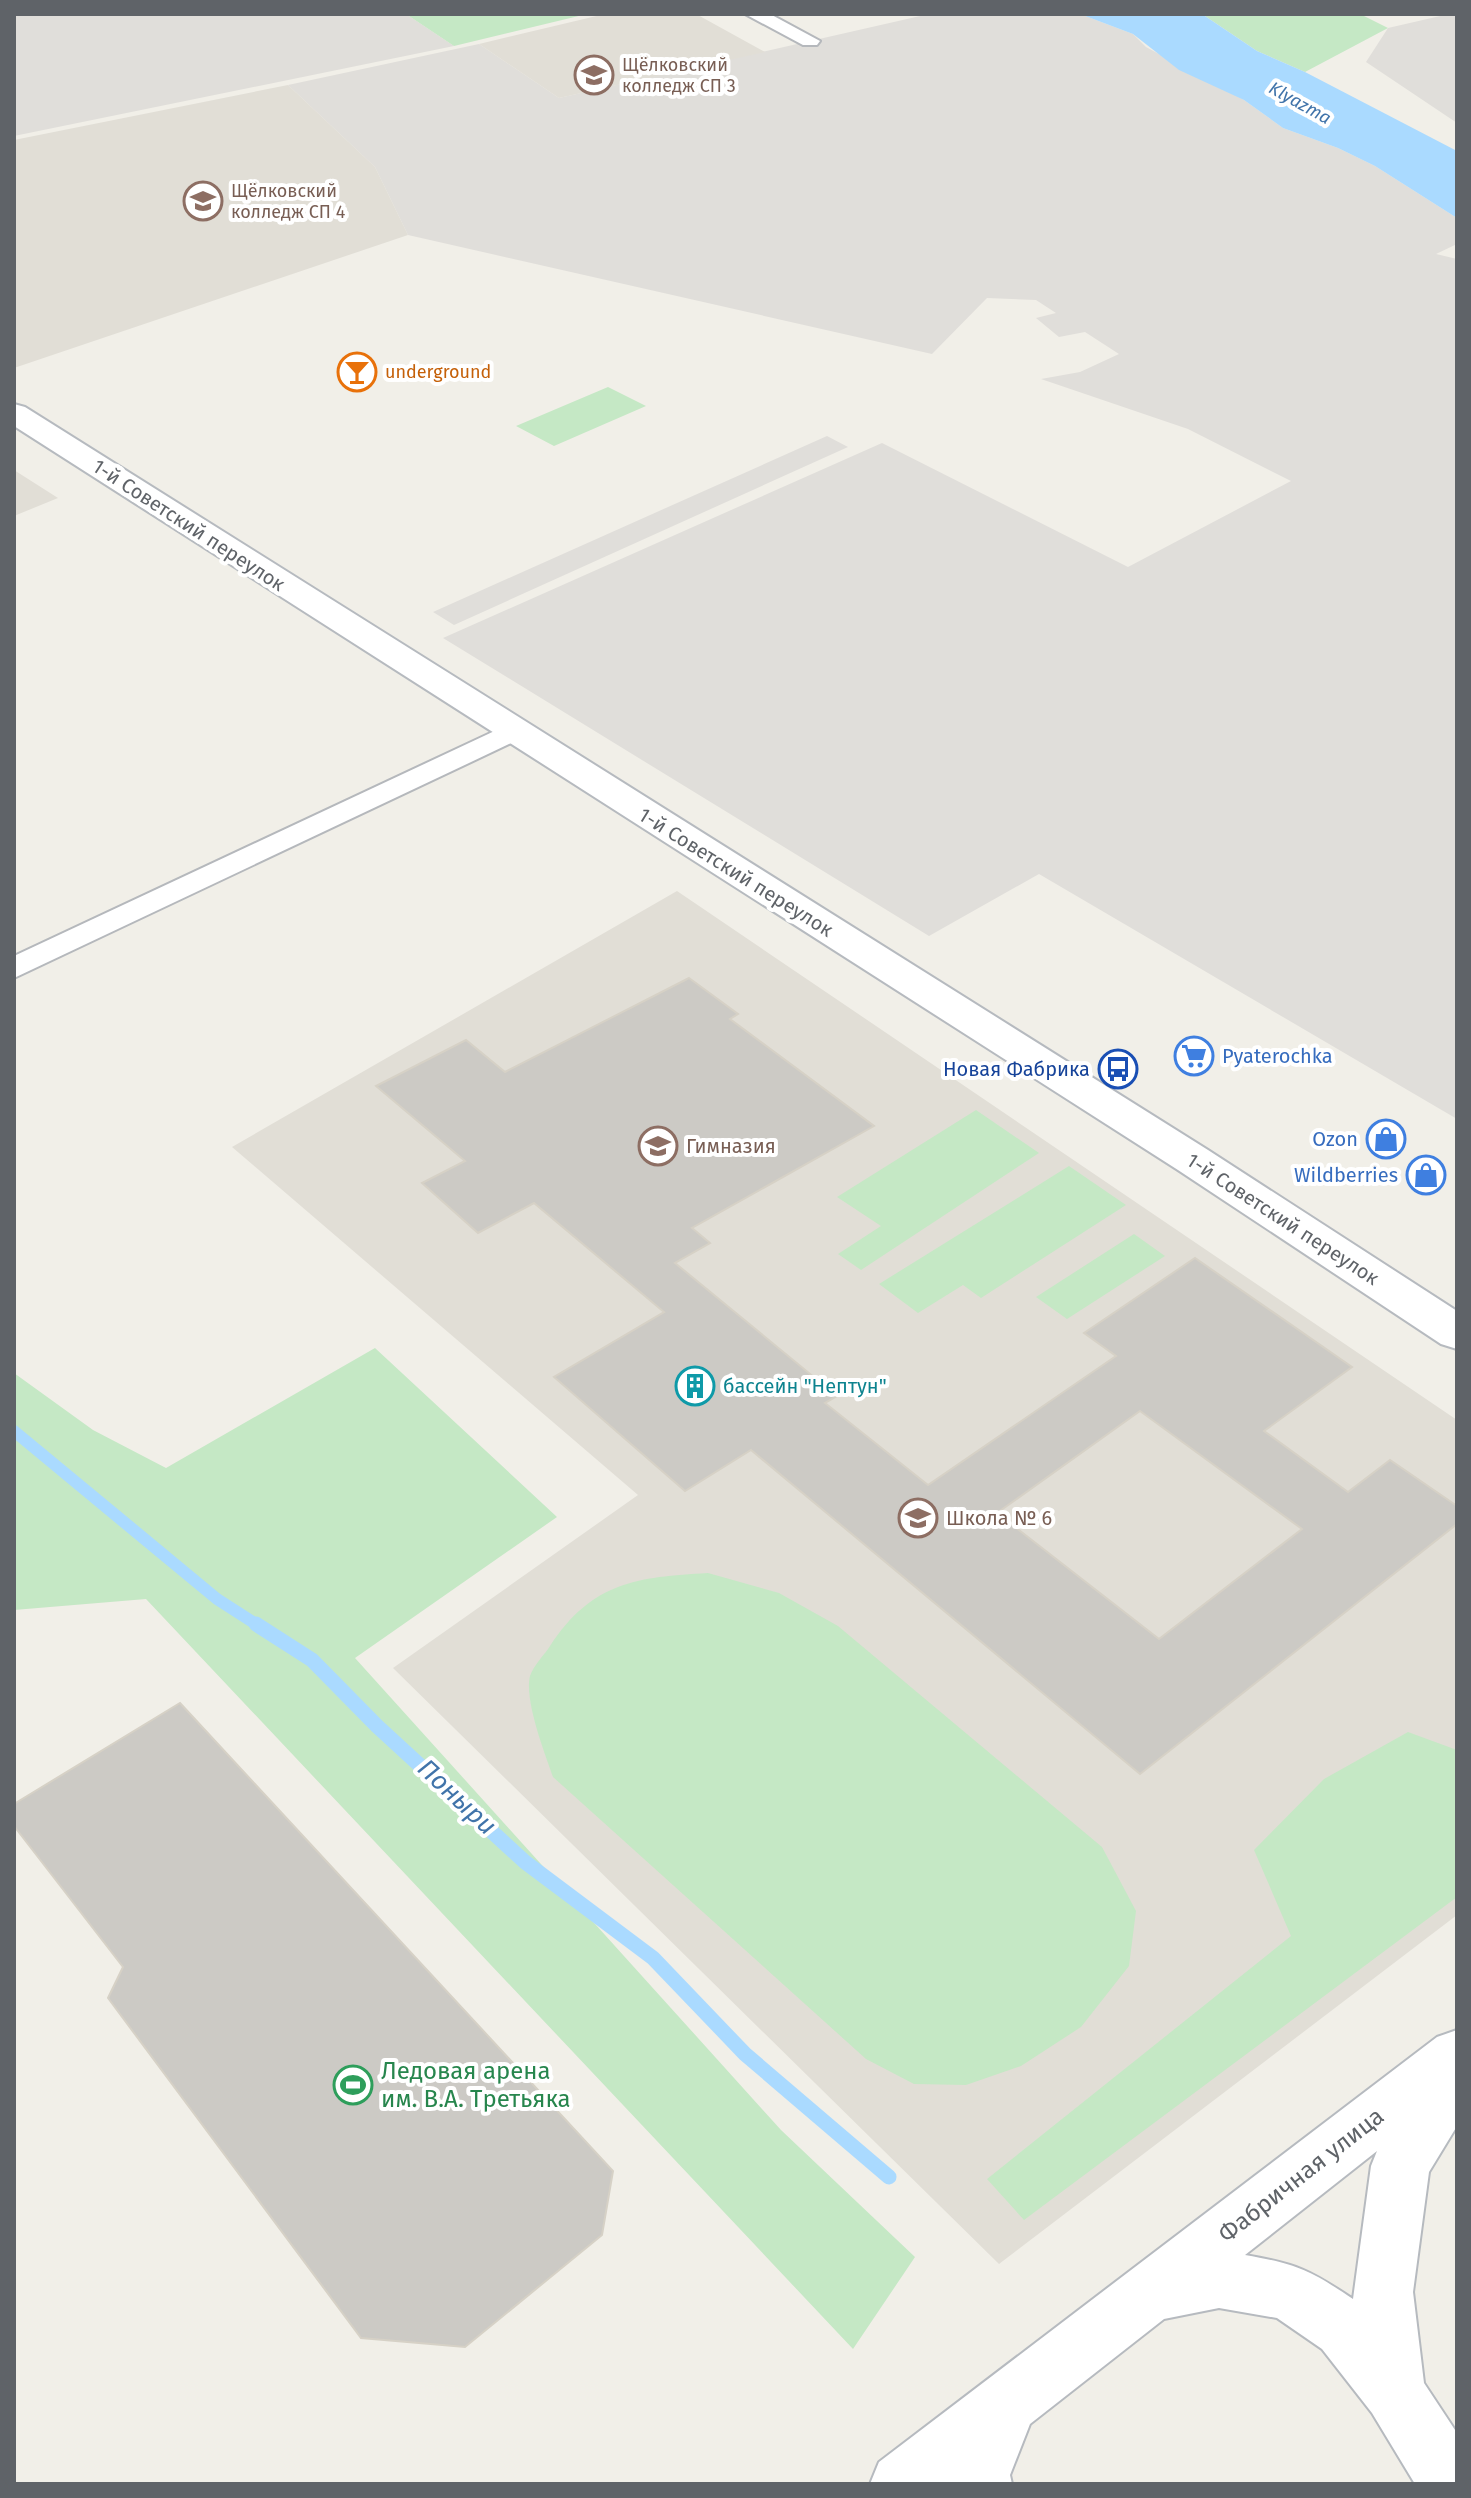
<svg xmlns="http://www.w3.org/2000/svg" width="1471" height="2498" viewBox="0 0 1471 2498" font-family="'Fira Sans',sans-serif">
<rect width="100%" height="100%" fill="#f1efe8"/>
<!-- industrial -->
<path fill="#e0deda" d="M14,14h392l48,32 -440,90z
M929,14h151l53,20 13,13 98,53 39,28 55,20 37,18 82,52v26l-21,10 21,5v860l-418,-245 -110,62 -486,-298 439,-195 246,124 163,-86 -103,-52 -147,-50 39,-7 39,-18 -34,-22 -26,5 -23,-19 20,-5 -20,-13 -49,-2 -55,56 -524,-119 -33,-68 -87,-82 191,-41 80,54z
M1449,14h8v109l-91,-61 22,-34z
M827,436l21,11 -394,178 -21,-13z"/>
<!-- education -->
<path fill="#e1ded6" d="M605,14h91l69,38 -206,46 -80,-54z
M288,85l87,82 33,68 -394,133v-228z
M14,470l44,28 -44,18z
M677,891l780,529v495l-458,349 -606,-596 245,-173 -406,-348z"/>
<!-- green -->
<path fill="#c5e8c5" d="M406,14h181l-133,32z
M1202,14h158l28,14 -83,44 -48,-21z
M608,387l38,19 -92,40 -38,-20z
M976,1110l63,43 -178,117 -23,-16 43,-28 -44,-29z
M1069,1166l57,39 -145,93 -18,-13 -45,28 -39,-29z
M1134,1234l31,22 -98,63 -31,-22z
M375,1348l182,169 -202,141 426,472 134,127 -62,92 -707,-750 -132,11v-237l79,57 73,38z
M708,1573l71,20 59,33 264,221 34,64 -7,55 -48,61 -60,39 -55,19 -52,-1 -48,-25 -313,-282c-8,-23 -29,-77 -23,-101 3,-10 15,-22 20,-30 42,-64 87,-69 158,-73z
M1408,1732l49,18v147l-433,323 -37,-41 304,-243 -37,-86 70,-71z"/>
<!-- water -->
<path fill="#aadaff" d="M1080,14h122l55,37 48,21 152,79v67l-82,-52 -37,-18 -55,-20 -39,-28 -65,-30 -46,-36z"/>
<g fill="none" stroke-linecap="round" stroke-linejoin="round">
<!-- stream-far1 -->
<path stroke="#aadaff" stroke-width="12" d="M14,1431l203,168 42,27"/>
<!-- stream -->
<path stroke="#aadaff" stroke-width="15" d="M256,1624l56,36 65,66 148,136 128,96 92,96 144,123"/>
</g>
<!-- building -->
<path fill="#cccac5" stroke="#d6d1c6" stroke-width="2" fill-rule="evenodd" d="M689,978l49,36 -8,5 144,107 -182,102 18,15 -35,20 162,133 -12,7 103,82 188,-129 -32,-23 111,-75 157,109 -88,64 84,61 42,-32 67,46v18l-317,250 -389,-324 -66,41 -131,-114 110,-65 -130,-109 -56,30 -56,-50 43,-22 -89,-75 90,-46 39,32zM1140,1411l162,118 -143,110 -162,-126z
M180,1703l433,468 -11,64 -137,112 -104,-9 -253,-340 15,-31 -109,-141v-22z"/>
<g fill="none" stroke-linecap="round" stroke-linejoin="round">
<defs>
<path id="street" d="M745,14h25l50,27 -3,4h-14z
M514,722l10,3 5,6 -5,6 -510,241v-22z"/>
<path id="secondary" d="M14,404l11,3 1183,743 249,161v38l-16,-5 -263,-174 -1164,-744z
M1457,2030v96l-28,46 -16,120 11,91 33,50v51h-42l-43,-71 -50,-64 -45,-31 -58,-10 -55,11 -134,105 -20,51 2,9h-142l9,-22 558,-425zM1377,2151l-6,15 -18,133c-43,-29 -56,-35 -108,-44z"/>
</defs>
<!-- street casing -->
<use href="#street" stroke="#b5b8bc" stroke-width="4"/>
<!-- secondary casing -->
<use href="#secondary" stroke="#b6babf" stroke-width="4"/>
<!-- street -->
<use href="#street" fill="#fff" fill-rule="evenodd"/>
<!-- secondary -->
<use href="#secondary" fill="#fff" fill-rule="evenodd"/>
</g>
<!-- icons -->
<defs>
<symbol id="university-ring" viewBox="-11 -11 22 22"><circle r="9.5" fill="#fff" stroke="#8d6e63" stroke-width="1.5"/><path d="M0-5L7-2L0 1L-7-2ZM-4 1L0 2.5L4 1V4Q0 6-4 4Z" fill="#8d6e63"/></symbol>
<symbol id="bar-ring" viewBox="-11 -11 22 22"><circle r="9.5" fill="#fff" stroke="#e8710a" stroke-width="1.5"/><path d="M-6-5H6L.8 .8V4.5H3.5V6h-7V4.5H-.8V.8Z" fill="#e8710a"/></symbol>
<symbol id="supermarket-ring" viewBox="-11 -11 22 22"><circle r="9.5" fill="#fff" stroke="#3f7fe0" stroke-width="1.5"/><path d="M-6-5.5h2.5l.6 2H6L4.5 2H-2.5L-4.4-4H-6ZM-1.5 3.2a1.3 1.3 0 1 0 .1 0ZM3 3.2a1.3 1.3 0 1 0 .1 0Z" fill="#3f7fe0"/></symbol>
<symbol id="bus-ring" viewBox="-11 -11 22 22"><circle r="9.5" fill="#fff" stroke="#1a4fb4" stroke-width="1.5"/><path d="M-5-6H5V4H4V6H2V4H-2V6H-4V4H-5ZM-3.5-4V0h7V-4ZM-3.5 1.2v1.5H-2V1.2ZM2 1.2v1.5H3.5V1.2Z" fill="#1a4fb4"/></symbol>
<symbol id="shop-ring" viewBox="-11 -11 22 22"><circle r="9.5" fill="#fff" stroke="#3f7fe0" stroke-width="1.5"/><path d="M-5-2.5h2.3a2.7 3.5 0 0 1 5.4 0H5L5.5 6h-11ZM-1.5-2.5h3a1.5 2.3 0 0 0-3 0Z" fill="#3f7fe0"/></symbol>
<symbol id="school-ring" viewBox="-11 -11 22 22"><circle r="9.5" fill="#fff" stroke="#8d6e63" stroke-width="1.5"/><path d="M0-5L7-2L0 1L-7-2ZM-4 1L0 2.5L4 1V4Q0 6-4 4Z" fill="#8d6e63"/></symbol>
<symbol id="building-ring" viewBox="-11 -11 22 22"><circle r="9.5" fill="#fff" stroke="#0f9aa8" stroke-width="1.5"/><path d="M-4-6H4V6H1V3H-1V6H-4ZM-2.5-4.3h1.7v1.8h-1.7ZM.8-4.3h1.7v1.8H.8ZM-2.5-1h1.7V.8h-1.7ZM.8-1h1.7V.8H.8Z" fill="#0f9aa8"/></symbol>
<symbol id="stadium-ring" viewBox="-11 -11 22 22"><circle r="9.5" fill="#fff" stroke="#2e9e5b" stroke-width="1.5"/><path d="M0-5a6.5 5 0 1 0 0 10a6.5 5 0 1 0 0-10ZM-3.5-1.8h7v3.6h-7Z" fill="#2e9e5b"/></symbol>
</defs>
<g fill-rule="evenodd">
<use href="#university-ring" x="572" y="53" width="44" height="44"/>
<use href="#university-ring" x="181" y="179" width="44" height="44"/>
<use href="#bar-ring" x="335" y="350" width="44" height="44"/>
<use href="#supermarket-ring" x="1172" y="1034" width="44" height="44"/>
<use href="#bus-ring" x="1096" y="1047" width="44" height="44"/>
<use href="#shop-ring" x="1364" y="1117" width="44" height="44"/>
<use href="#school-ring" x="636" y="1124" width="44" height="44"/>
<use href="#shop-ring" x="1404" y="1153" width="44" height="44"/>
<use href="#building-ring" x="673" y="1364" width="44" height="44"/>
<use href="#school-ring" x="896" y="1496" width="44" height="44"/>
<use href="#stadium-ring" x="331" y="2063" width="44" height="44"/>
</g>
<g text-anchor="middle" dominant-baseline="central" stroke-width="8" stroke-linejoin="round" paint-order="stroke">
<!-- far-education labels -->
<g font-size="18" fill="#785e54" stroke="#fff" text-anchor="start">
<text x="622" y="65">Щёлковский<tspan x="622" dy="21">колледж СП 3</tspan></text>
<text x="231" y="191">Щёлковский<tspan x="231" dy="21">колледж СП 4</tspan></text>
</g>
<!-- far-water labels -->
<g font-size="18" font-style="italic" fill="#4174aa" stroke="#fff">
<text transform="translate(1300 103) rotate(29)">Klyazma</text>
</g>
<!-- far-food labels -->
<g font-size="18" fill="#c56008" stroke="#fff" text-anchor="start">
<text x="385" y="372">underground</text>
</g>
<!-- street labels -->
<g font-size="20" fill="#5f6368" stroke="#fff">
<text transform="translate(189 525) rotate(33)">1-й Советский переулок</text>
<text transform="translate(736 872) rotate(32)">1-й Советский переулок</text>
<text transform="translate(1283 1219) rotate(33)">1-й Советский переулок</text>
</g>
<!-- shop labels -->
<g font-size="20" fill="#366cbe" stroke="#fff" text-anchor="end">
<text x="1222" y="1056" text-anchor="start">Pyaterochka</text>
<text x="1358" y="1139">Ozon</text>
<text x="1398" y="1175">Wildberries</text>
</g>
<!-- transit labels -->
<g font-size="20" fill="#164399" stroke="#fff" text-anchor="end">
<text x="1090" y="1069">Новая Фабрика</text>
</g>
<!-- education labels -->
<g font-size="20" fill="#785e54" stroke="#fff" text-anchor="start">
<text x="686" y="1146">Гимназия</text>
<text x="946" y="1518">Школа № 6</text>
</g>
<!-- culture labels -->
<g font-size="20" fill="#0d838f" stroke="#fff" text-anchor="start">
<text x="723" y="1386">бассейн "Нептун"</text>
</g>
<!-- near-leisure labels -->
<g font-size="24" fill="#27864d" stroke="#fff" text-anchor="start">
<text x="381" y="2071">Ледовая арена<tspan x="381" dy="28">им. В.А. Третьяка</tspan></text>
</g>
<!-- near-street labels -->
<g font-size="24" fill="#5f6368" stroke="#fff">
<text transform="translate(1301 2175) rotate(-38)">Фабричная улица</text>
</g>
<!-- near-water labels -->
<g font-size="26" font-style="italic" fill="#4174aa" stroke="#fff">
<text transform="translate(457 1797) rotate(43)">Поныри</text>
</g>
</g>
<!-- border -->
<rect width="1471" height="2498" fill="none" stroke="#5f6368" stroke-width="32"/>
</svg>
